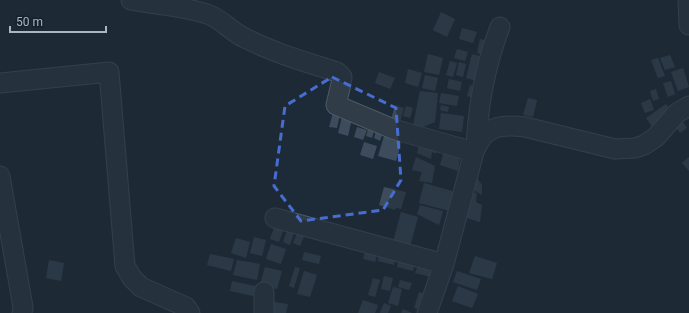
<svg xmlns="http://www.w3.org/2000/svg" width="689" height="313" viewBox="0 0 689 313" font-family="Roboto,sans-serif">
<rect width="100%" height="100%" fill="#1d2a37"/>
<!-- building -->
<path fill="#3d4c5c" d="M441,12l14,7 -8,18 -14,-7z
M462,28l15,4 -4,11 -14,-4z
M480,39l9,2 -3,14 -9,-2z
M457,49l11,3 -3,9 -11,-3z
M428,54l15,4 -4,17 -15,-3z
M472,54l14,4 -6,24 -14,-4z
M670,55l5,12 -10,3 -5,-12z
M658,58l7,18 -7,2 -7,-18z
M450,61l7,2 -4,14 -7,-2z
M459,62l7,2 -3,13 -7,-2z
M683,68l6,19 -11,4 -7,-19z
M408,69l14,4 -4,14 -13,-4z
M379,72l16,6 -5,11 -15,-6z
M425,75l13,3 -3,13 -13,-3z
M449,79l13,3 -2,9 -13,-3z
M671,81l4,13 -7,3 -5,-14z
M470,85l7,2 -3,11 -7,-2z
M656,89l3,10 -6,2 -3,-10z
M420,91l18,2 -3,29 -12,5 -10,-2z
M441,93l18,3 -2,10 -18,-3z
M528,98l9,2 -4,17 -10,-2z
M650,99l4,11 -9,3 -4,-10z
M666,104l7,10 -20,14 -7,-10z
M395,105l9,3 -4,15 -9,-3z
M441,105l8,2 -1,5 -8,-2z
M406,106l7,2 -3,10 -7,-2z
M334,109l7,1 -4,18 -8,-1z
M441,113l23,3 -2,16 -23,-3z
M342,117l10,2 -4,17 -10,-3z
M683,122l4,6 -7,5 -4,-6z
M369,126l6,1 -3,11 -6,-2z
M357,127l10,3 -4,10 -9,-3z
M377,127l7,2 -4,12 -6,-3z
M384,136l18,5 -6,20 -18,-5z
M420,140l17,6 -1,8 -4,-2 -1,7 -14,-6z
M364,142l13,4 -4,13 -13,-4z
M445,148l16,4 -3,19 -18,-6z
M416,157l19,9 -3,17 -13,-2 3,-9 -10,-2z
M689,157v14l-7,-8z
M477,178l5,7v10l-7,-4 -7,-10z
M424,183l28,8 2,3 -4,17 -31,-8z
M384,187l22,5 -5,17 -5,-1 -1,2 -16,-5z
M466,192l11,1 -1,9 6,3 -2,17 -20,-6z
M420,205l23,6 -4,14 -22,-11z
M401,212l17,5 -9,33 -17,-4z
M275,225l9,3 -5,14 -9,-3z
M288,227l7,2 -5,16 -7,-3z
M299,229l7,3 -6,14 -7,-3z
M254,237l12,3 -4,16 -12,-3z
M236,238l14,4 -4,16 -15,-5z
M271,244l15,5 -5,15 -15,-5z
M367,246l12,3 -4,13 -12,-3z
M380,250l17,5 -3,10 -16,-4z
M304,252l17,4 -2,8 -17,-4z
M210,254l24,5 -3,12 -24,-6z
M400,255l16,4 -3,12 -16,-4z
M475,256l22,7 -5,16 -23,-6z
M49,260l15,3 -3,18 -15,-3z
M237,260l23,4 -3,16 -24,-5z
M418,266l15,4 -2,7 -16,-4z
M265,267l17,4 -5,18 -17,-5z
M295,267l5,1 -6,20 -5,-2z
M304,271l13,4 -7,22 -13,-3z
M457,271l24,8 -4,11 -24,-8z
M384,276l9,2 -3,13 -9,-2z
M373,278l7,2 -5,17 -7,-2z
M400,280l12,3 -3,7 -11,-3z
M232,281l23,5 -2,10 -23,-5z
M458,286l20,8 -6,14 -20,-7z
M393,287l9,2 -4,17 -10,-3z
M419,292l8,2 -5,16 -8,-2z
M363,300l15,5 -3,8h-17z
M269,301l19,3 -2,9h-18z
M384,303l7,3 -3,7h-8z
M403,309l9,4h-11z"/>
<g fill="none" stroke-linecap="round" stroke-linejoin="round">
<defs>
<path id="minor" d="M131,0c25,5 51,6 76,14 14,4 24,18 38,24 29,15 61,24 92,34l5,5 -1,7 -5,21 57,24 81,23
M688,0l1,25
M0,83l109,-11 16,194 7,12 9,9 45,20 4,6
M476,147c2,-41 9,-81 24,-120
M0,176l23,131 -1,6
M275,218l169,46
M264,292v21
M427,313l17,-49 30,-112c10,-26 26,-28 51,-25l90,22 20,-1 9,-3 12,-8 21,-24 12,-7"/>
</defs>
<!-- minor casing -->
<use href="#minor" stroke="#4e5966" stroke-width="21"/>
<!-- minor -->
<use href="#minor" stroke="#303c47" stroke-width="19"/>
</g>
<!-- marked area -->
<path d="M0 0H689V313H0ZM332,77l64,31 5,72 -18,30 -82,11 -27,-35 11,-80z" fill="#1d2a37" fill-opacity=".55" fill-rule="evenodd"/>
<path fill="none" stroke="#476dd2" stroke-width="3" stroke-dasharray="8 5" stroke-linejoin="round" d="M332,77l64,31 5,72 -18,30 -82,11 -27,-35 11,-80z"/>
<!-- scale -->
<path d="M10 26v6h96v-6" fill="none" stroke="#aab6c5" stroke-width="2"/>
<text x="16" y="26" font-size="12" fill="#aab6c5" stroke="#16212b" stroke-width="3" paint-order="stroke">50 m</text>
</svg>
